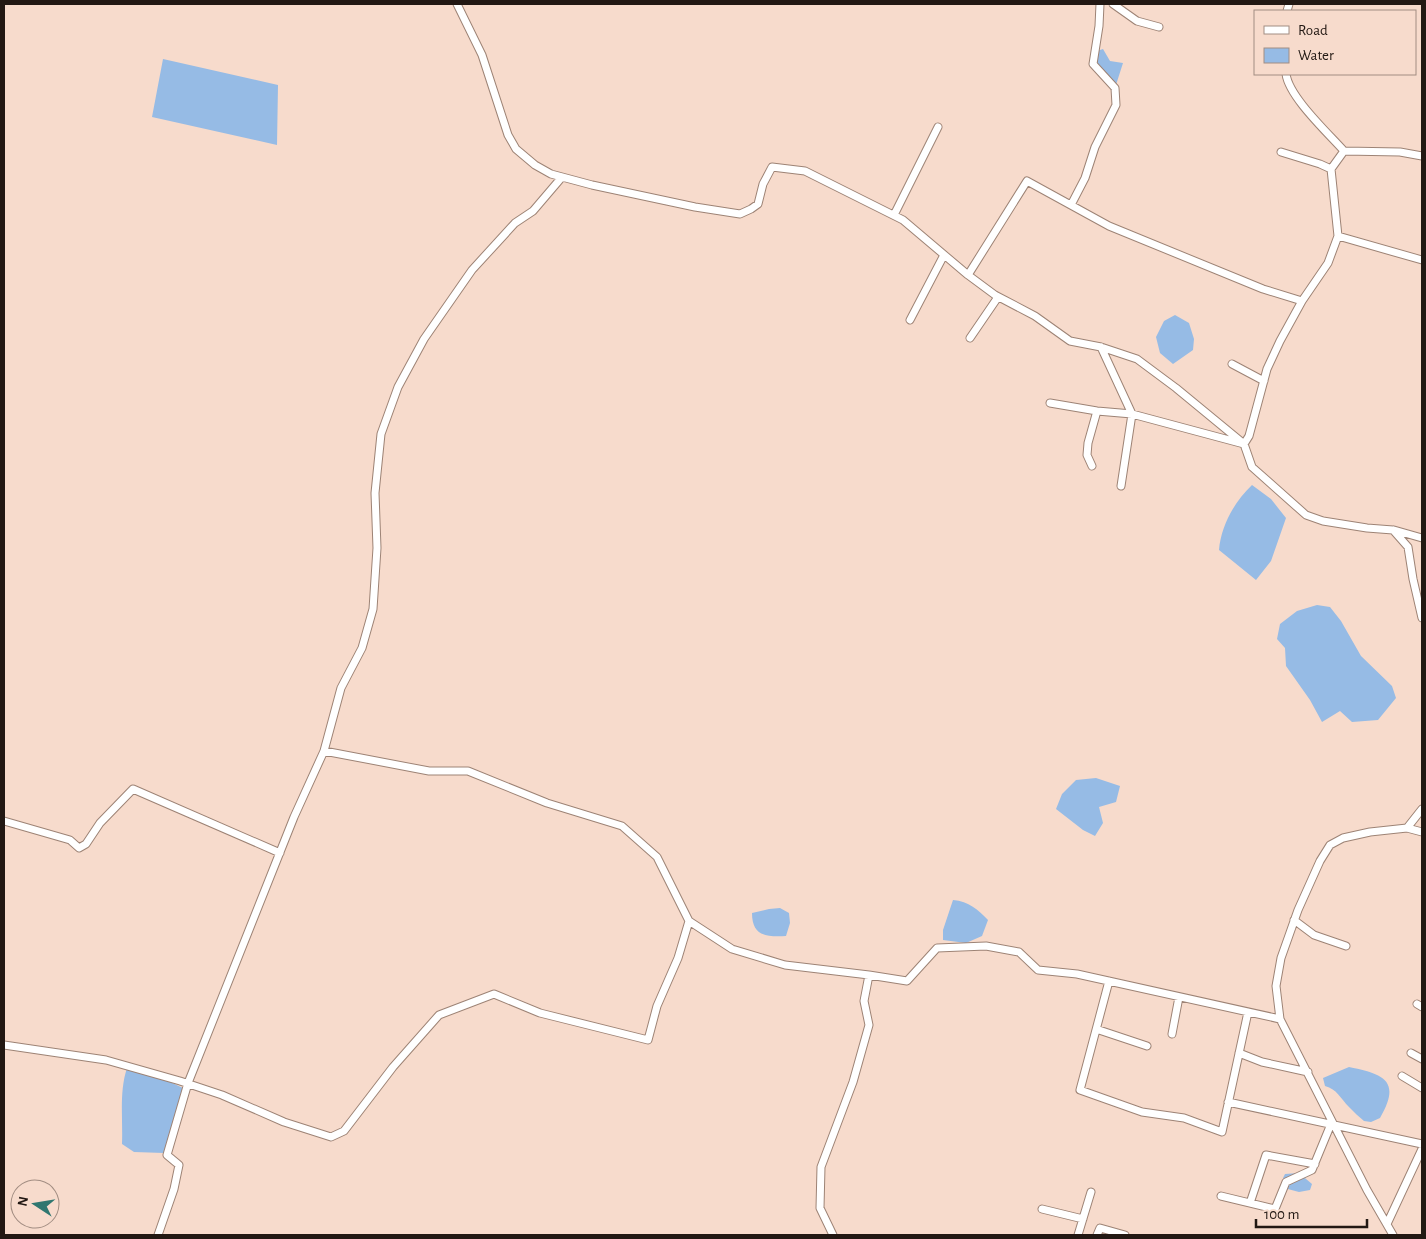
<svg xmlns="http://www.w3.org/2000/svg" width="1426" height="1239" viewBox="0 0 1426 1239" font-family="'Alegreya Sans',sans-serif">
<rect width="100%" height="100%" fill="#f7dbcc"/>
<!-- water -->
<path fill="#96bbe5" d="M1103,49l7,12 13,2 -8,25c-15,-5 -18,-21 -24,-35z
M163,59l115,26 -1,60 -125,-28z
M1175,315l14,8 5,16 -1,11 -20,14 -13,-11 -4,-16 8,-16z
M1252,485l19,14 15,19 -15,43 -15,19 -37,-30c2,-24 15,-48 33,-65z
M1317,605l13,2 11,14 20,35 31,30 4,12 -18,22 -26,2 -12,-11 -18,11 -12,-22 -24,-34 -1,-18 -8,-9 3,-15 17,-13z
M1096,778l24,8 -4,16 -17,5 4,16 -8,13 -12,-6 -27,-21 6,-15 14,-14z
M953,900c16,1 25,10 35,20l-6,16 -16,7 -23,-3v-10z
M780,908l9,5 1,10 -4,13c-20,1 -34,0 -34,-23l17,-4z
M1349,1067c34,7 53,13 31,51l-9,4 -7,-1c-5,-4 -10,-9 -15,-14 -8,-8 -12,-18 -24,-21l-2,-8z
M127,1068l41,13 15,7 -19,65 -30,-1 -12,-8c1,-25 -3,-52 5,-76z
M1299,1173l13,11 -2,6 -11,2 -15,-4 2,-6 -3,-4 2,-4z"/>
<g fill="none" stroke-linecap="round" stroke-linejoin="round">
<defs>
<path id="street" d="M457,4l25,51 26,80 8,14 19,16 16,9 41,11 103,22 45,7 11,-5 7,-5 5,-20 9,-17 33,4 98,49 65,55 27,20 40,21 35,25 31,6 36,12 39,29 68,56 5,-8 18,-67 13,-28 22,-40 26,-38 10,-27 -7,-67 -11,-5 -39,-12
M1113,4l24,17 22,6
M1287,11l2,-7
M1286,74c3,23 42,59 58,77l56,1 22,4
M1331,169l13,-18
M562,177l-29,34 -18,12 -43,47 -48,69 -26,48 -17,47 -6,59 2,55 -4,61 -11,39 -21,40 -17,63 105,20h39l79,32 75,23 35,31 32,64
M1071,205l14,-27 10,-31 21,-42 -1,-17 -22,-24 6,-38 1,-22
M894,215l44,-88
M1338,236l84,24
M968,275l59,-94 82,45 154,63 39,12
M910,320l34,-65
M970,338l28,-41
M1101,347l31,67 -11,72
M1232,364l32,17
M1050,403l47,8 35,3 112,30 8,23 54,48 17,6 44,7 26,2 15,17 5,32 9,39
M1092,466l-5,-11 1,-12 9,-32
M1394,530l28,8
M4,821l66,19 9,8 7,-4 14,-21 33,-34 147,64
M1407,828l15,4
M1294,920l20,15 32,11
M869,975l38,6 30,-33 49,-2 33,6 19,18 39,4 203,45
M1109,981l-29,109 62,22 42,6 38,14 26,-120
M1417,1004l5,3
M1099,1030l48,16
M1172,1034l7,-37
M4,1045l102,15 74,21 42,14 62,27 47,15 13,-6 49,-64 46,-52 55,-21 46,19 108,27 9,-34 21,-48 11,-37 43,28 53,16 84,10 -5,26 5,24 -16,57 -32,85 -1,41 13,27
M1239,1053l23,9 46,10
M1411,1053l11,6
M1402,1076l20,12
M1228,1102l194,42
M1221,1196l54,13 11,-27 26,-12 19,-46
M1250,1203l16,-48 49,9
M1042,1209l41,10
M1387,1224l35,-75
M158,1235l16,-46 5,-24 -12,-10 21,-72 106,-266 30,-66
M1078,1235l13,-43
M1097,1235l3,-7 25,7
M1393,1235l-26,-45 -87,-171 -4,-33 5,-28 17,-48 22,-49 10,-16 13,-7 27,-6 37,-4 15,-19"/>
</defs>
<!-- street casing -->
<use href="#street" stroke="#9d8375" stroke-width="9"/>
<!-- street -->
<use href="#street" stroke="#fff" stroke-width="7"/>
</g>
<!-- border -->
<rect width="1426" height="1239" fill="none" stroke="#221813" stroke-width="10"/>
<!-- legend -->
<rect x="1254" y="10" width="162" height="65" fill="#f7dbcc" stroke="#a28d82"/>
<rect x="1264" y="26" width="25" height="8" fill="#ffffff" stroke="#a28d82"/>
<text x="1298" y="35" font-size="15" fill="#221813">Road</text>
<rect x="1264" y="48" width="25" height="15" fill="#96bbe5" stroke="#a28d82"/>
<text x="1298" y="60" font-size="15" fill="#221813">Water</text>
<!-- north arrow -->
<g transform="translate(35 1204) rotate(282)"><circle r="24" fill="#f7dbcc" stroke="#a28d82"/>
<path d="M0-4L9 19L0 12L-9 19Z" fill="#307770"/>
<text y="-8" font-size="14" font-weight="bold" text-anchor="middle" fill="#221813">N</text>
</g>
<!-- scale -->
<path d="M1256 1219v8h111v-8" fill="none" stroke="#221813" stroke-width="2.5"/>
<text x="1264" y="1219" font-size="15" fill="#221813" stroke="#f7dbcc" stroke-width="4" paint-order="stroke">100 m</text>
</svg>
